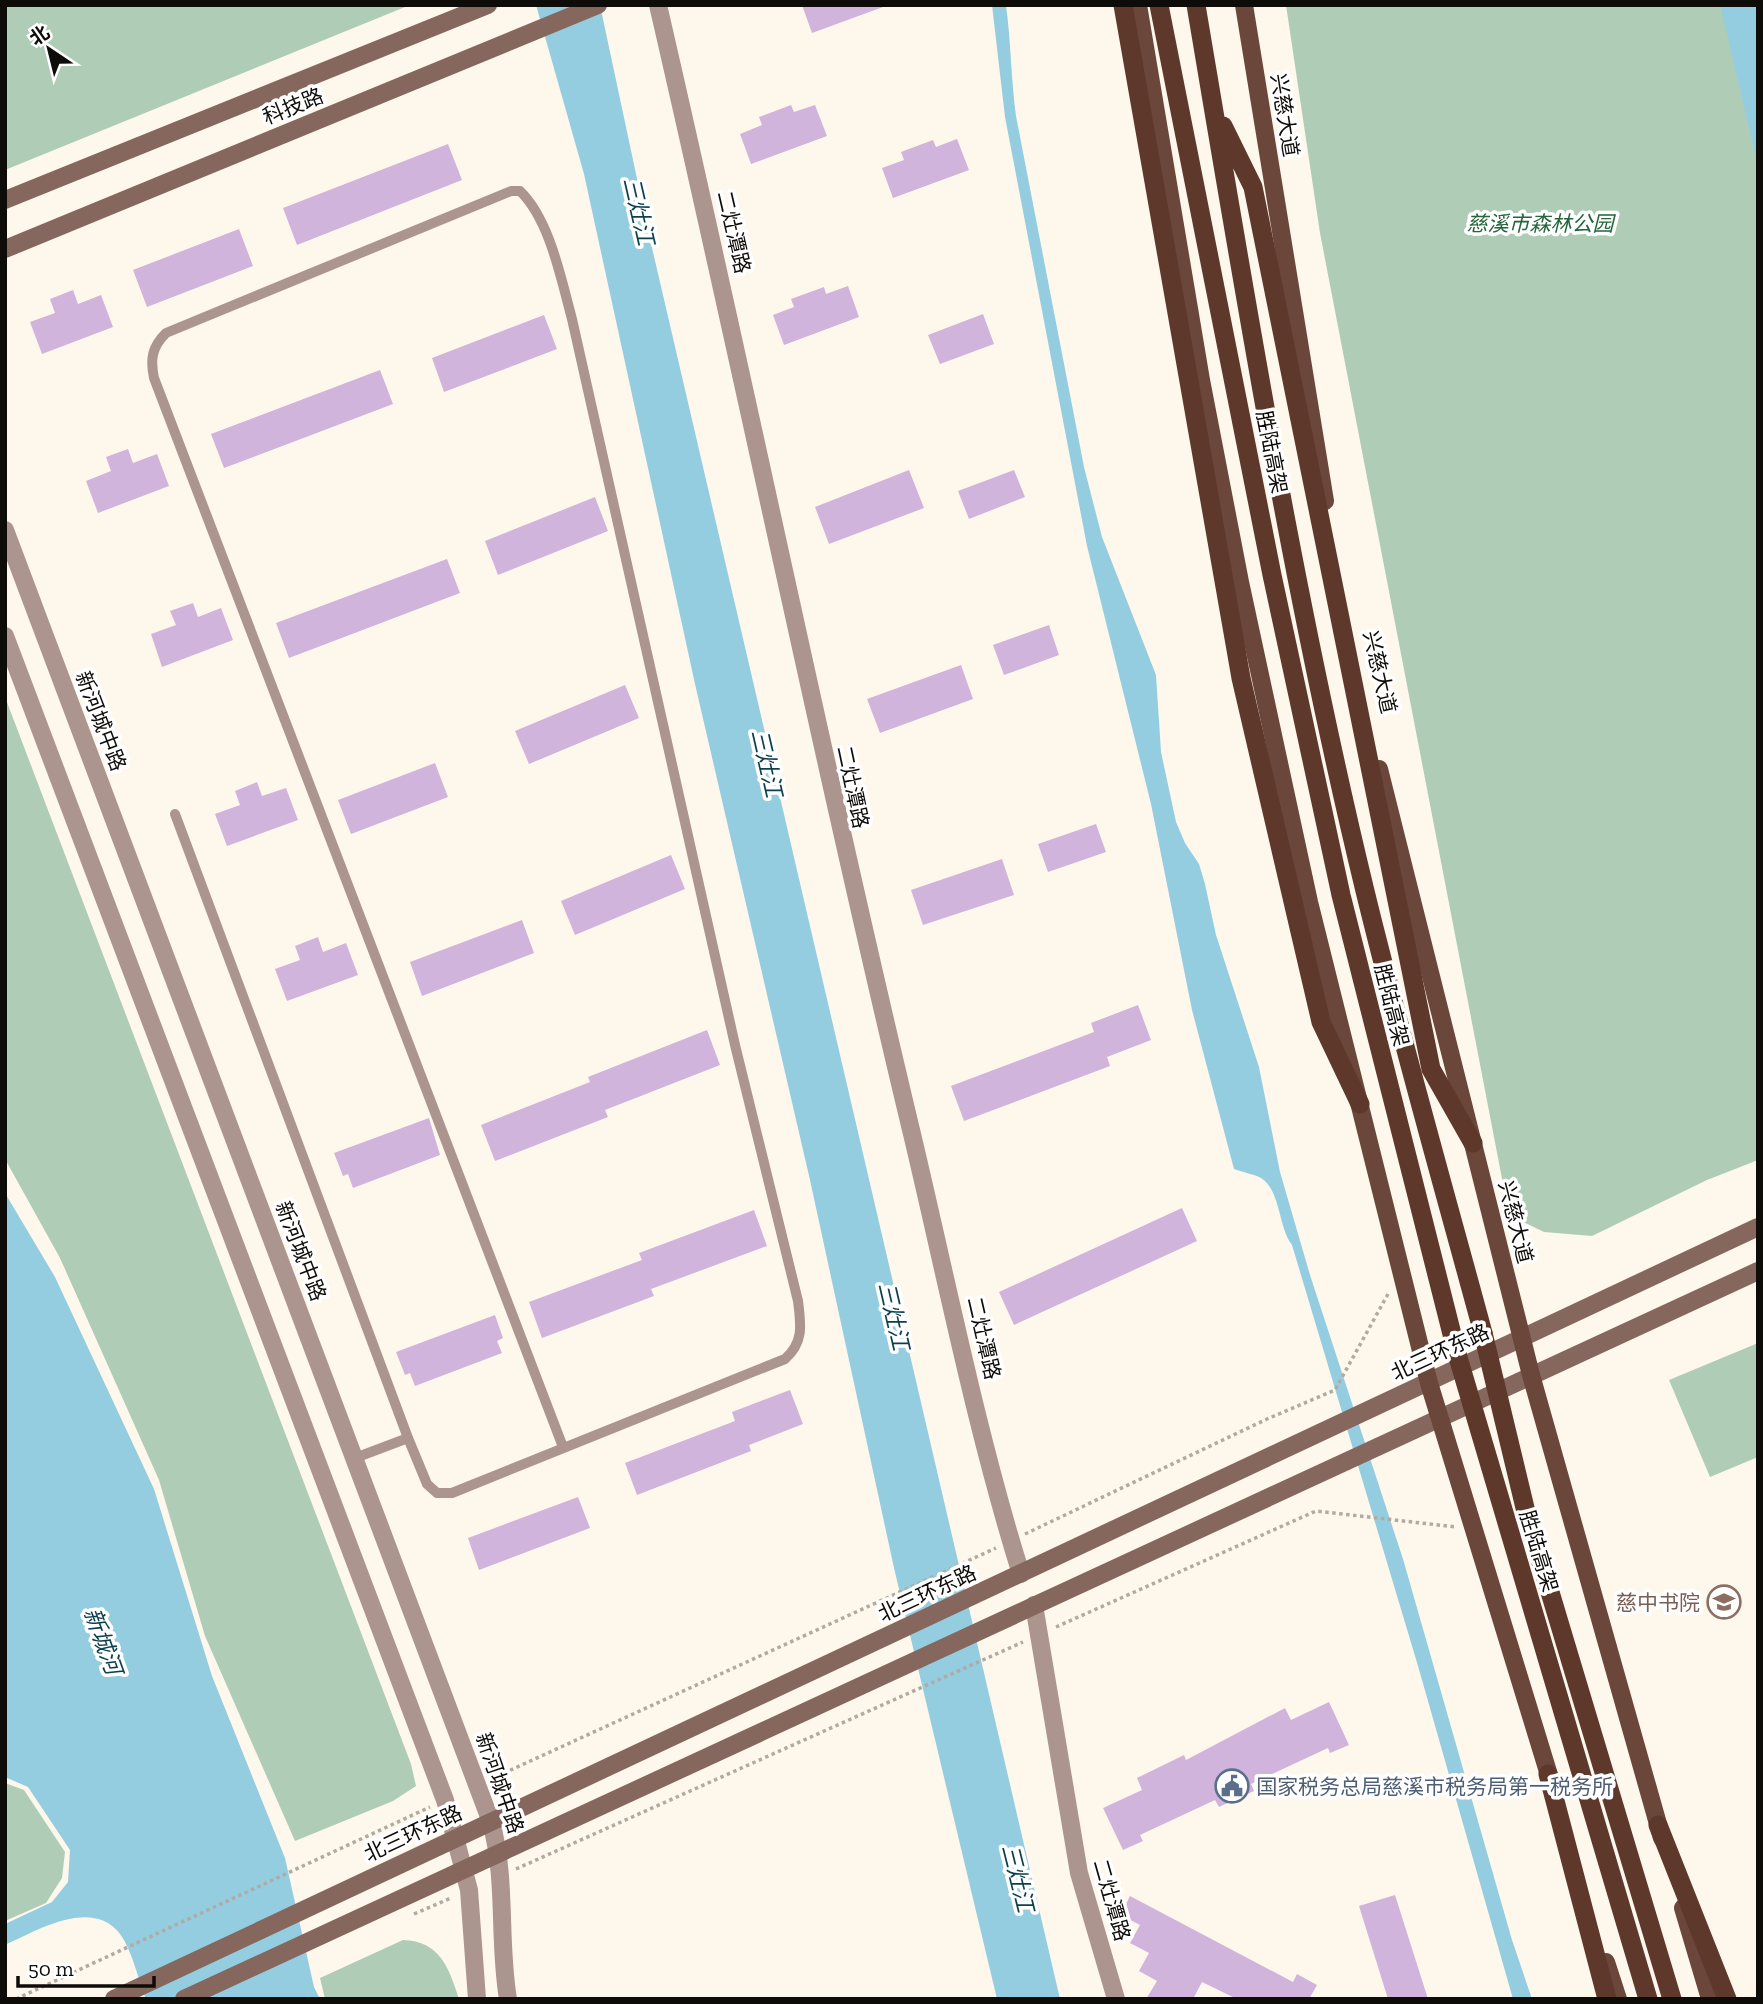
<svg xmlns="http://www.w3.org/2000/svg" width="1763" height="2004" viewBox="0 0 1763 2004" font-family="'Zilla Slab','Noto Sans SC',serif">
<rect width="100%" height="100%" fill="#fef7ec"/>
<!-- green -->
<path fill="#afcdb6" d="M5,5h405l-405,165z
M1286,5h472v1155l-51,20 -115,56 -48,-4 -35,-17 -189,-982z
M5,697l406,1067 5,22 -23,15 -98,40 -90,-205 -46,-156 -99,-222 -55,-99z
M1758,1343v114l-48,20 -41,-97z
M5,1783l19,7 41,62 -3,26 -16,25 -41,18z
M403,1940c37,1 46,28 56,59h-134l-5,-21z"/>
<!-- water -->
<path fill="#94cde0" d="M536,5h64l49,230 411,1764h-63l-103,-431 -84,-388 -115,-496 -111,-510z
M992,5h14c5,37 5,74 10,111l68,351 18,70 54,138 5,77 15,70 9,21 14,21 6,20 11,51 43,132 21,105 30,103 93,284 109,381 20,59h-19l-95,-333 -126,-421c-14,-18 -11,-54 -31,-67 -7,-4 -20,-6 -27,-9l-42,-159 -41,-206 -64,-258 -82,-429z
M1720,5h36l2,161z
M5,1193l50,84 99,212 58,187 73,182 29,129 6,12h-174c-8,-20 -14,-49 -26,-65 -28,-37 -84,-3 -115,11v-21l47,-22 16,-20 2,-32 -42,-63 -23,-10z"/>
<!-- building -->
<path fill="#d0b4dc" d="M802,5h80l1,2 -71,26z
M791,105l3,7 21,-7 12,31 -76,28 -11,-30 22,-9 -3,-8z
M957,139l12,31 -76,28 -11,-30 22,-8 -3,-8 32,-12 3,7z
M448,144l14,36 -165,65 -14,-37z
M239,229l14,37 -106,41 -14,-37z
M848,286l11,31 -75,28 -11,-30 21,-8 -3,-8 33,-12 2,7z
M73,290l5,14 23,-9 12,32 -71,27 -12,-32 25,-9 -5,-14z
M983,314l11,30 -54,20 -12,-29z
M544,315l13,34 -113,43 -12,-34z
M380,370l13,34 -169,64 -13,-34z
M128,449l5,14 24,-9 12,32 -71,27 -12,-32 25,-10 -5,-14z
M909,470l15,38 -95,36 -14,-37z
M1014,470l11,27 -56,22 -11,-28z
M595,497l13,34 -110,44 -13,-34z
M447,559l13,34 -171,65 -13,-35z
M193,603l5,14 23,-9 12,32 -71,27 -11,-33 25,-9 -6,-14z
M1049,625l10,30 -55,20 -11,-30z
M961,665l12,34 -93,34 -13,-34z
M625,685l14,33 -110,46 -14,-33z
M435,763l13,34 -97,37 -13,-34z
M257,782l5,14 24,-8 12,32 -71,26 -12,-32 25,-9 -5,-14z
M1096,824l10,28 -58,20 -10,-28z
M671,855l14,34 -110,46 -14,-34z
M1002,859l12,36 -91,30 -12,-35z
M522,920l12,33 -112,43 -12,-34z
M318,937l5,15 23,-9 12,32 -71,26 -12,-32 25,-9 -5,-14z
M1138,1005l13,35 -44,17 3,9 -146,55 -13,-35 143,-54 -3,-9z
M707,1030l13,35 -115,45 3,7 -113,44 -14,-36 109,-43 -2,-5z
M429,1118l11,37 -87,33 -5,-14 -5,2 -9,-23z
M1182,1208l15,33 -183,84 -15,-33z
M754,1210l13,36 -116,43 3,7 -112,42 -13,-36 113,-42 -3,-7z
M495,1315l8,23 -6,3 5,12 -87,33 -5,-13 -5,2 -9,-23z
M790,1390l13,34 -54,21 2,6 -114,44 -12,-32 110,-42 -3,-9z
M578,1497l12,31 -111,42 -11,-32z
M1329,1702l20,43 -19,8 -2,-5 -77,36 3,7 -35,16 -4,-7 -75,35 3,6 -20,9 -20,-42 39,-18 -5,-12 47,-23 2,5 99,-52 6,12z
M1395,1895l33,104h-40l-29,-93z
M1130,1896l163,86 4,-8 20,11 -8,14h-72l-35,-17 -9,17h-47l11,-18 -18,-10 10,-18 -19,-10 10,-18 -19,-10z"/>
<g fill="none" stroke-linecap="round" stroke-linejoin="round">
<!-- path -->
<path stroke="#b0aba2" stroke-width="3.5" stroke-dasharray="3.5 3.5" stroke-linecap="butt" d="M1025,1534l242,-115 68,-29 53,-96
M1056,1627l260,-116 140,16
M491,1779l505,-231
M516,1869l507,-227
M414,1914l37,-16
M16,1999l414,-192"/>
<!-- service -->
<path stroke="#ac958f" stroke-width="10" d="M175,814l233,624 19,46 10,9h15l333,-134c19,-17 16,-34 13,-58l-63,-256 -163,-726c-11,-40 -22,-99 -52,-128h-9l-345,142c-14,14 -16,26 -12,45l409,1069
M355,1458l53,-20"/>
<!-- minor -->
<path stroke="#ac958f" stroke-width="18" d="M658,5c87,376 164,754 254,1129 35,147 64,296 109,440"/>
<!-- tertiary -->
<path stroke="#ac958f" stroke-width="18" d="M5,530l486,1292c16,58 7,117 17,177
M5,636l440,1164 24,90 8,109
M1034,1605l45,268 37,126"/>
<!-- secondary -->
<path stroke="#86675d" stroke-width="18" d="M5,200l483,-195
M5,249l593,-244
M114,1999l1644,-772
M184,1999l1574,-728"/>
<!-- primary -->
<path stroke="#6b463b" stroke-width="18" d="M1138,5l63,375 39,202 69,320 120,481 124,405
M1244,5l81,496
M1379,769l152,606 131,463
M1683,1908l27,91
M1606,1962l12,37"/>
<!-- trunk -->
<path stroke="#5f382c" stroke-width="19" d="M1123,5l118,673 80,344 39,82
M1159,5l113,570 69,320 116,459
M1196,5c50,297 98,593 169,886 36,148 78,294 118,442
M1223,126l30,61 178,882 42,74
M1548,1774l59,225
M1658,1825l69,174"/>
<!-- trunk-bridge -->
<path stroke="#5f382c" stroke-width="19" d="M1483,1333l43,179 146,487
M1457,1354l191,645"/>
</g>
<!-- icons -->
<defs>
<symbol id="school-ring" viewBox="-11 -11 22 22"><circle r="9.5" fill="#fff" stroke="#8d6e63" stroke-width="1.5"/><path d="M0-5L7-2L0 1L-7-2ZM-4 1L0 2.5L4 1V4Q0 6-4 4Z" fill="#8d6e63"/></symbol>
<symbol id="civic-ring" viewBox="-11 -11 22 22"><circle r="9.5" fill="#fff" stroke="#5c6f8a" stroke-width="1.5"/><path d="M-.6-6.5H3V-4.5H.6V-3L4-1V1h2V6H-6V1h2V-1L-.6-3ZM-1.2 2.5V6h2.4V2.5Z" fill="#5c6f8a"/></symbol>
</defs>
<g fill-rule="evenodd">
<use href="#school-ring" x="1705" y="1583" width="38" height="38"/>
<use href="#civic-ring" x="1213" y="1767" width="38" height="38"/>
</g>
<g text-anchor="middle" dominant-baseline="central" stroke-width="7" stroke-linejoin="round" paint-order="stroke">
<!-- street labels -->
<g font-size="21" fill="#0e0c08" stroke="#fff">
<text transform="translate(293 106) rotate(-22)">科技路</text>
<text transform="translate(1285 115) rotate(81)">兴慈大道</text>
<text transform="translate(734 232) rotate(77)">二灶潭路</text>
<text transform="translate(1272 452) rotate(79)">胜陆高架</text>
<text transform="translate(1380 672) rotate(77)">兴慈大道</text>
<text transform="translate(101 721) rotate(69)">新河城中路</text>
<text transform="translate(853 787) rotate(78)">二灶潭路</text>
<text transform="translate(1392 1005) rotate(76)">胜陆高架</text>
<text transform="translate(1516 1222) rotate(76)">兴慈大道</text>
<text transform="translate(301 1251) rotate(69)">新河城中路</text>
<text transform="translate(984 1338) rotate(77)">二灶潭路</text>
<text transform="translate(1440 1352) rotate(-25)">北三环东路</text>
<text transform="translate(1539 1551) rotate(73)">胜陆高架</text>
<text transform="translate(927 1593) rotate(-25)">北三环东路</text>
<text transform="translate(500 1783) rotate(71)">新河城中路</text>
<text transform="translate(413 1833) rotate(-25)">北三环东路</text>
<text transform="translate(1112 1900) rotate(74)">二灶潭路</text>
</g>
<!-- park labels -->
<g font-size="21" font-style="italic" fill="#24653c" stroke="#fff">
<text x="1540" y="223">慈溪市森林公园</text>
</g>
<!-- education labels -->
<g font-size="21" fill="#785e54" stroke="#fff" text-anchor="end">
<text x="1700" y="1602">慈中书院</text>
</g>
<!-- service labels -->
<g font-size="21" fill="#4e5e75" stroke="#fff" text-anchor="start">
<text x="1256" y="1786">国家税务总局慈溪市税务局第一税务所</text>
</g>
<!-- water labels -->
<g font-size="23" font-style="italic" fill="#0d404e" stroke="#fff">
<text transform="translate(639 211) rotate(77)">三灶江</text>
<text transform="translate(767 763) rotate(77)">三灶江</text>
<text transform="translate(894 1316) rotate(77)">三灶江</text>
<text transform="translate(103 1641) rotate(70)">新城河</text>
<text transform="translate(1018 1878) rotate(76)">三灶江</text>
</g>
</g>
<!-- border -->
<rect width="1763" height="2004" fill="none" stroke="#0e0c08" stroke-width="14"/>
<!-- north arrow -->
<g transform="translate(49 49) rotate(325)" stroke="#ffffff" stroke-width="5" paint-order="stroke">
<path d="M0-5L12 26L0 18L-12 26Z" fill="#0e0c08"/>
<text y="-10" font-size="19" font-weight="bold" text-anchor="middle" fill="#0e0c08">北</text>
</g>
<!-- scale -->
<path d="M18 1976v10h136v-10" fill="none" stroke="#0e0c08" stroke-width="3.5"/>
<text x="28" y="1976" font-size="21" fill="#0e0c08" stroke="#ffffff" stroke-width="5" paint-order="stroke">50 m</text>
</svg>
